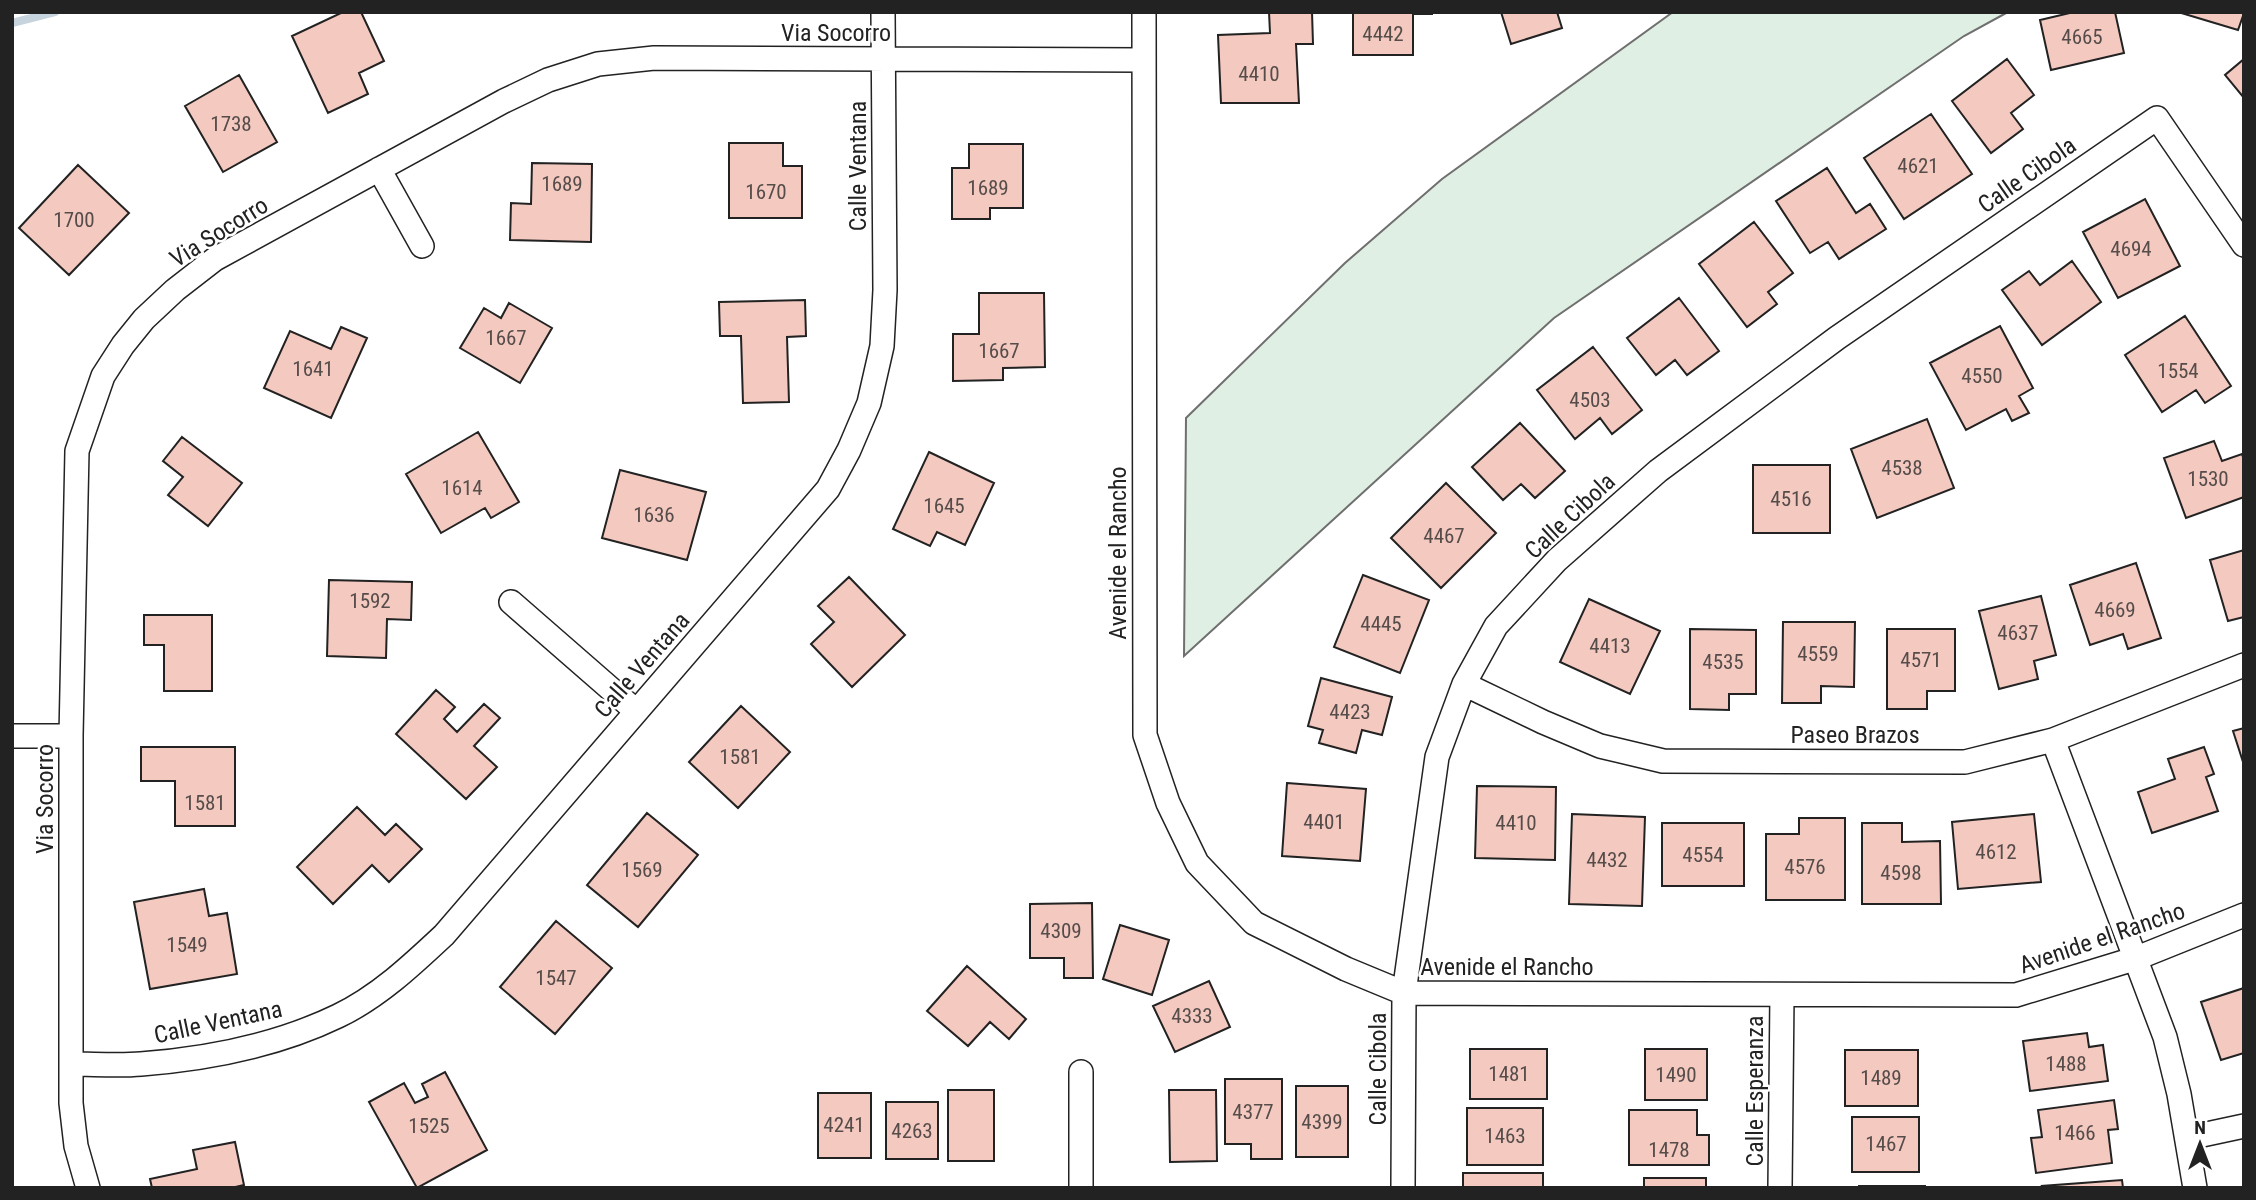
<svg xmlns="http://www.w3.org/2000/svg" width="2256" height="1200" viewBox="0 0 2256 1200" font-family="'Roboto Condensed',sans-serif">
<rect width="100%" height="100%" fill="#fff"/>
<!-- green -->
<path fill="#e0efe3" stroke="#6f6f6f" stroke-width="2" d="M1673,12h335l-44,24 -410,282 -370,338 2,-238 159,-155 97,-84z"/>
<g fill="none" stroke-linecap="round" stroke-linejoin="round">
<!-- stream -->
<path stroke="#c7d3dd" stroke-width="8" d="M12,23l43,-11"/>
</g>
<!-- building -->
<path fill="#f3c9c0" stroke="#222" stroke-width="2" d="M343,12h18l23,49 -25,12 9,21 -40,19 -36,-77z
M1269,12h43l1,32h-17l3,59h-78l-3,-68 52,-2z
M1353,12h79v2h-19v41h-60z
M1501,12h56l5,16 -51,16z
M2074,12h41l9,41 -73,17 -11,-50z
M2178,12h66v1l-6,17z
M2007,59l27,36 -23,18 12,16 -32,24 -39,-52z
M2244,59v39l-19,-23z
M239,75l38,67 -54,30 -38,-66z
M1931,114l41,60 -68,45 -40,-61z
M729,143h54v23h19v52h-73z
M969,144h54v64h-33v11h-38v-51h17z
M532,163l60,1 -1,78 -81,-2 1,-37 20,1z
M78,165l51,48 -60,62 -50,-47z
M1827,168l29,45 14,-9 16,25 -47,30 -11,-17 -18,11 -34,-52z
M2145,199l35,67 -62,32 -35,-66z
M1754,222l39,51 -25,19 9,12 -30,23 -48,-63z
M2072,261l29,41 -59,43 -40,-55 27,-19 11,14z
M979,293h65l1,74 -42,1v12l-50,1v-47h26z
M1679,298l40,53 -32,24 -12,-15 -19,15 -29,-37z
M805,300l1,36 -19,1 2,65 -46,1 -2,-67h-21l-1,-34z
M509,303l43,25 -32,55 -60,-35 24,-40 17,10z
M2185,316l46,70 -26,17 -9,-13 -34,22 -37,-57z
M2000,326l33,62 -14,8 10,17 -17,8 -6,-12 -40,21 -36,-67z
M341,327l26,11 -36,80 -67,-30 26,-57 41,18z
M1593,347l49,63 -30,24 -12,-16 -25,21 -38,-49z
M1927,419l27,69 -77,30 -26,-69z
M1520,423l45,48 -30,27 -14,-14 -18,16 -31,-33z
M478,432l41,70 -28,16 -6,-10 -44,25 -35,-59z
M182,437l60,46 -34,43 -40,-31 15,-18 -20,-16z
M2214,441l8,20 20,-7 2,6v37l-58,21 -22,-60z
M929,452l65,31 -29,62 -28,-13 -7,14 -37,-17z
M1753,465h77v68h-77z
M620,470l86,22 -19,68 -85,-22z
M1446,483l50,50 -55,55 -50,-50z
M2244,550v67l-16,4 -18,-61z
M2136,563l25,75 -33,11 -5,-15 -33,11 -20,-60z
M1363,575l66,25 -29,73 -66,-26z
M849,577l56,58 -53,52 -41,-43 23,-22 -16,-16z
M329,580l83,2 -1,38 -24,-1 -1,39 -59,-2z
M2041,596l15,59 -22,6 4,18 -39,10 -20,-78z
M1589,599l71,32 -30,63 -70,-32z
M144,615h68v76h-48v-46h-20z
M1783,622h72l-1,65 -33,-1v17h-39z
M1690,629l66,1v64h-27v16l-39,-1z
M1887,629h68v62h-28v18h-40z
M1321,678l71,19 -10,38 -20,-5 -6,23 -37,-10 4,-13 -15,-4z
M436,690l19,17 -11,12 13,13 27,-28 16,14 -26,28 23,21 -31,32 -70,-65z
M741,706l49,46 -52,56 -49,-46z
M2244,728v37l-11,-34z
M141,747h94v79h-60v-45h-34z
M2204,747l10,27 -8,3 12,34 -66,22 -14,-41 37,-13 -7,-20z
M1287,783l79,6 -6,72 -78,-5z
M1477,786l79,1 -1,73 -80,-2z
M357,807l28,28 11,-11 26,25 -33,33 -17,-17 -39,39 -36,-37z
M647,813l51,42 -60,72 -51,-42z
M1572,814l73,3 -3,89 -73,-2z
M2034,814l7,68 -83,7 -6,-67z
M1799,818h46v82h-79v-66h33z
M1662,823h82v63h-82z
M1862,823h40v19l38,-1 1,63h-79z
M204,889l5,27 18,-3 10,61 -87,15 -16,-87z
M1092,903l1,75h-29v-20h-34v-54z
M556,921l56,47 -57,66 -55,-47z
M1120,925l49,15 -17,55 -49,-16z
M967,966l59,53 -17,20 -19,-17 -22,24 -41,-35z
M1209,981l21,46 -55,25 -22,-46z
M2244,988v65l-23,7 -20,-58z
M2087,1033l2,14 14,-2 5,36 -78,10 -7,-50z
M1470,1049h77v50h-77z
M1645,1049h62v51h-62z
M1845,1050h73v56h-73z
M445,1072l42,78 -70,38 -48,-86 35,-19 11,20 13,-6 -6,-13z
M1225,1079h57v80h-31v-15h-26z
M1296,1086h52v71h-52z
M948,1090h46v71h-46z
M1169,1090h47l1,71 -47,1z
M818,1093h53v65h-53z
M2114,1100l4,29 -10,1 4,33 -76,10 -5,-35 11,-1 -4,-27z
M886,1102h52v57h-52z
M1467,1108h76v57h-76z
M1629,1110h68v25h12v30h-80z
M1852,1117h67v55h-67z
M235,1142l9,43 -13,3h-79l-2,-9 47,-10 -4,-19z
M1463,1173h80v15h-80z
M1644,1178h62v10h-62z
M2122,1180l1,8h-80l-1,-2z
M1859,1186h66v2h-66z"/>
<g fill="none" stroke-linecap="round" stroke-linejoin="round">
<defs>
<path id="street" d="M1144,12l1,723 23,68 29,60 57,60 92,46 58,24 612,2 121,-37 107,-43
M379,169l43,77
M511,602l125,109
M1464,684l79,38 57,24 63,15 302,1 88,-22 191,-75
M12,736h59
M2053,740l112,297 14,57 16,94
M71,1064c23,0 47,2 70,0 66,-5 137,-19 197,-48 40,-19 74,-51 106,-81l384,-446 21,-39 20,-47 13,-57 3,-56 -2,-278
M1081,1072v116
M2188,1138l56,-12
M88,1188l-12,-42 -5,-43v-367l6,-285 26,-75 20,-31 21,-26 31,-29 40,-31 289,-158 44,-21 50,-16 56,-6 489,2
M1403,1188l1,-195 33,-236 27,-73 32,-58 61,-66 101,-89 179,-133 320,-220 87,127
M1780,1188l2,-193"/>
</defs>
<!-- street casing -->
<use href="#street" stroke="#222" stroke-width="26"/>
<!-- street -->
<use href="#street" stroke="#fff" stroke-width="23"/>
</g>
<g text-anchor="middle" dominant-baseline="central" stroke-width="5" stroke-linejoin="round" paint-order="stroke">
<!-- number labels -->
<g font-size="21" fill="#564c4a">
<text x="1383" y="34">4442</text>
<text x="2082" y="37">4665</text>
<text x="1259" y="74">4410</text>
<text x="231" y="124">1738</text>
<text x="1918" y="166">4621</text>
<text x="562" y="184">1689</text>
<text x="988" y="188">1689</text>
<text x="766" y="192">1670</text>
<text x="74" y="220">1700</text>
<text x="2131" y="249">4694</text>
<text x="506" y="338">1667</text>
<text x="999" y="351">1667</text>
<text x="313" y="369">1641</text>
<text x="2178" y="371">1554</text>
<text x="1982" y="376">4550</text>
<text x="1590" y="400">4503</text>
<text x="1902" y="468">4538</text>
<text x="2208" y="479">1530</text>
<text x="462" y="488">1614</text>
<text x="1791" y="499">4516</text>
<text x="944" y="506">1645</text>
<text x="654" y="515">1636</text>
<text x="1444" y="536">4467</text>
<text x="370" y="601">1592</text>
<text x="2115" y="610">4669</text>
<text x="1381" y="624">4445</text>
<text x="2018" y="633">4637</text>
<text x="1610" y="646">4413</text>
<text x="1818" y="654">4559</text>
<text x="1921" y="660">4571</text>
<text x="1723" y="662">4535</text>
<text x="1350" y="712">4423</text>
<text x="740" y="757">1581</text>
<text x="205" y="803">1581</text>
<text x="1324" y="822">4401</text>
<text x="1516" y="823">4410</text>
<text x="1996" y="852">4612</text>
<text x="1703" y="855">4554</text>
<text x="1607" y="860">4432</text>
<text x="1805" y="867">4576</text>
<text x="642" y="870">1569</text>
<text x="1901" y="873">4598</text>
<text x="1061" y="931">4309</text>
<text x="187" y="945">1549</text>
<text x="556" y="978">1547</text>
<text x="1192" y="1016">4333</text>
<text x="2066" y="1064">1488</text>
<text x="1509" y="1074">1481</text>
<text x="1676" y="1075">1490</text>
<text x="1881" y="1078">1489</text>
<text x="1253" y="1112">4377</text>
<text x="1322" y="1122">4399</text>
<text x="844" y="1125">4241</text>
<text x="429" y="1126">1525</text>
<text x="912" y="1131">4263</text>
<text x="2075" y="1133">1466</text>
<text x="1505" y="1136">1463</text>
<text x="1886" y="1144">1467</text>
<text x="1669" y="1150">1478</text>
</g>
<!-- street labels -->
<g font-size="24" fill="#222" stroke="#fff">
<text x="836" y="33">Via Socorro</text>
<text transform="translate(858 166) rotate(-90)">Calle Ventana</text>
<text transform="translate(2027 175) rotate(-35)">Calle Cibola</text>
<text transform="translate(219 232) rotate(-32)">Via Socorro</text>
<text transform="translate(1570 516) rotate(-43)">Calle Cibola</text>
<text transform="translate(1118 553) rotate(-90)">Avenide el Rancho</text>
<text transform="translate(642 665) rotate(-49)">Calle Ventana</text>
<text x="1855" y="735">Paseo Brazos</text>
<text transform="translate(45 799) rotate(-90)">Via Socorro</text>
<text transform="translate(2102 938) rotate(-19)">Avenide el Rancho</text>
<text x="1507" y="967">Avenide el Rancho</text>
<text transform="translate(218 1022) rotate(-12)">Calle Ventana</text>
<text transform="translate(1378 1069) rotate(-90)">Calle Cibola</text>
<text transform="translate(1755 1091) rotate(-90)">Calle Esperanza</text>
</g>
</g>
<!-- border -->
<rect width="2256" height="1200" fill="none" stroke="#222222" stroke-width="28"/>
<!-- north arrow -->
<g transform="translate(2200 1144)" stroke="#ffffff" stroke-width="5" paint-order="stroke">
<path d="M0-5L12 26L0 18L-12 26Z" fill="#222222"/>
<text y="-10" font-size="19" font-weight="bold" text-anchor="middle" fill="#222222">N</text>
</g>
</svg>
